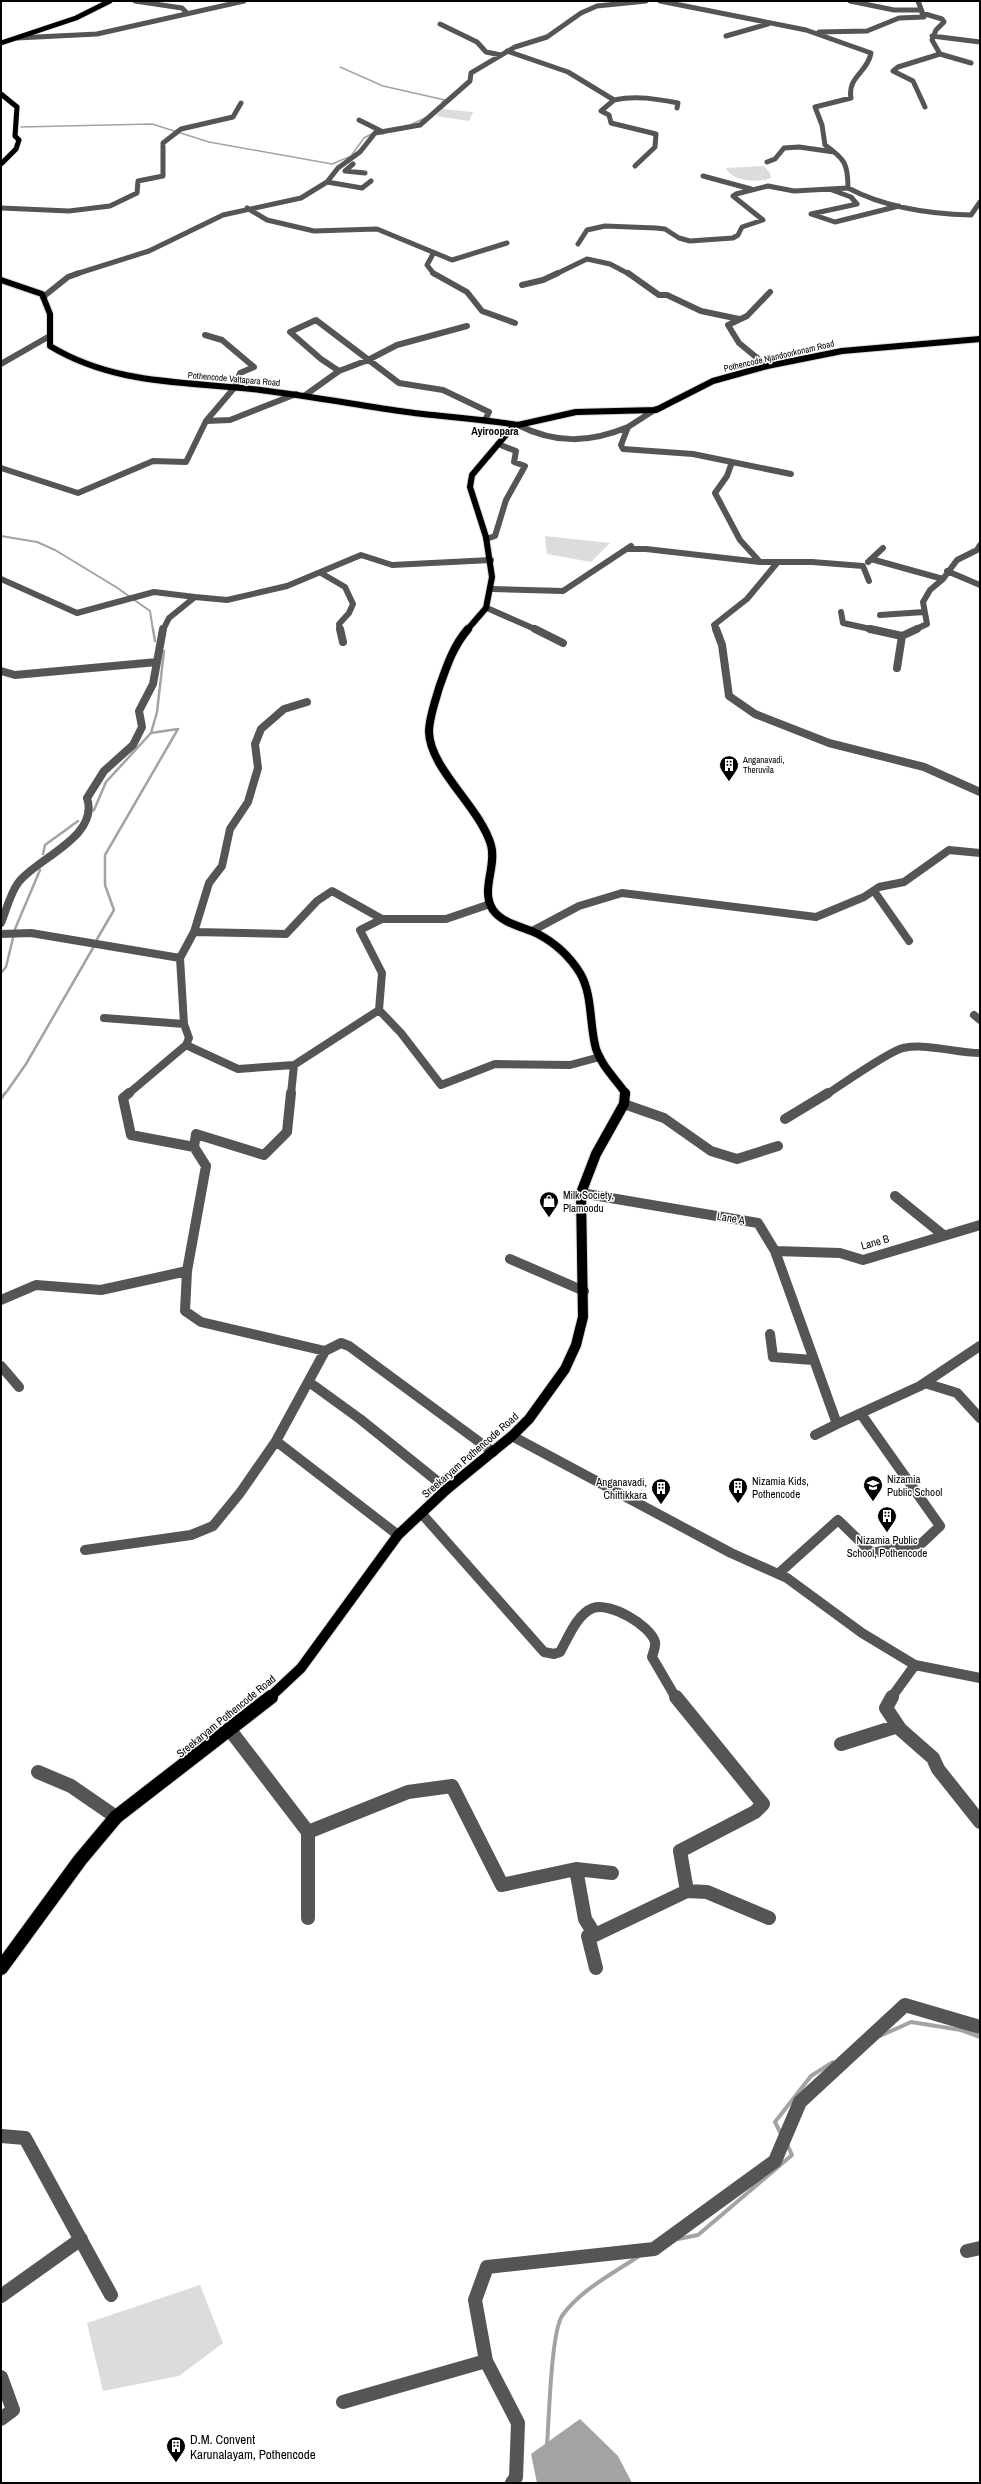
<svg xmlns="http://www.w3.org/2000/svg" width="981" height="2484" viewBox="0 0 981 2484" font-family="'Archivo Narrow',sans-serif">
<rect width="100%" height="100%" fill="#fff"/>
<!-- green -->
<path fill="#dcdcdc" d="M442,109l31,3 -4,9 -33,-5z
M764,166l6,7 1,5c-11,5 -40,4 -45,-10z
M545,536l65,7 -19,19 -44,-8z
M200,2285l23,58 -44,33 -76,15 -16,-68z"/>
<!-- water -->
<path fill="#a3a3a3" d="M580,2419l38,37 14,27h-95l-6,-29z"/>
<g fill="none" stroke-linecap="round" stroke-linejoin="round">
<!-- stream-far4 -->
<path stroke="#a3a3a3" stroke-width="1.5" d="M340,67l43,19 62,14 -3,2
M412,124l13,-6
M21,127l131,-3 57,18 123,22 19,-8 13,-18 11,-6"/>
<!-- stream-far3 -->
<path stroke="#a3a3a3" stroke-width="2" d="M1,536l36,6 18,8 61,37 34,24 3,19"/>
<!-- stream-far2 -->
<path stroke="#a3a3a3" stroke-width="2.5" d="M153,629l2,12
M164,651l-7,61 -6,21 27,-4
M91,812l3,-2 12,-28 45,-49
M43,854l2,-9 33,-24
M15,929l25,-59
M97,939l17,-29 -9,-25v-30l73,-126
M1,973l5,-6 7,-29
M5,1094l21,-30 67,-116"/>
<!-- stream-far1 -->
<path stroke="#a3a3a3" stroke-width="3" d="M1,1099l4,-6"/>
<!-- stream -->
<path stroke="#a3a3a3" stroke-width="4" d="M880,2036l31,-14 50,8 19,7
M781,2134l-6,-12 36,-46 22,-14
M678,2239l20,-4 94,-80 -5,-11
M547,2445c2,-25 4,-112 15,-129 18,-26 52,-43 77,-60"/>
<defs>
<path id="major-far4" d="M1,43l75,-25 34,-17
M1,94l16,13 -2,29 4,4 -3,9 -15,15"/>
<path id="major-far3" d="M1,280l41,14 8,20v32c66,40 137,35 210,44 49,6 98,15 147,22 37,5 74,7 111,13
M467,630l19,-22 6,-31 -6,-40 -16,-50 2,-12 39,-46 7,-4 58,-13 80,-2 57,-29 54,-15 75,-15 138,-12"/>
<path id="major-far2" d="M468,629c-15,17 -22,39 -29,59 -4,14 -10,30 -10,44 1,37 51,75 62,113 6,22 -11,45 2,65 10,14 31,17 45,24 17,9 32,23 42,39 13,22 9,51 16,76 6,18 20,30 30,45"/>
<path id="major-far1" d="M269,1698l32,-30 97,-133 49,-46 65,-53 17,-17 36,-50 11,-24 7,-28 -2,-124 15,-39 28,-50 1,-11"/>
<path id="major" d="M1,1968l79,-108 36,-43 155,-120"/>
</defs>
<!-- major-far4 casing -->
<use href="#major-far4" stroke="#dbdbdb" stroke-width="6"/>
<!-- major-far3 casing -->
<use href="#major-far3" stroke="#dbdbdb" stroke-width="8"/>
<!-- major-far2 casing -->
<use href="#major-far2" stroke="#dbdbdb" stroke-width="10"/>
<!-- major-far1 casing -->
<use href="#major-far1" stroke="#dbdbdb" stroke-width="12"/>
<!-- major casing -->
<use href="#major" stroke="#dbdbdb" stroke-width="16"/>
<!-- minor-far4 -->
<path stroke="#555" stroke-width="5" d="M135,1l47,7 5,5
M660,1l146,29 65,23c-3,19 -24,24 -20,45l-36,9 7,18 3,20c20,14 23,19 23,43 38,20 80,26 123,27l9,-13
M850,1l44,9h27
M922,13l20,6 2,3 -8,8 -4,10 8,14 -42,13 -5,4 20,10 12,26
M440,24l37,18 9,10 15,3
M819,32l48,-1 32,-13 25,-1 -6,-16
M726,36l42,-12
M932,36l48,6
M17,38l80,-4 147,-33
M507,51l61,21 46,28 -13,11 8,4 2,8 45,11 -1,13 -20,19
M940,54l31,9
M614,100c22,-5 43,-1 64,3l-1,5
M359,120l24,12
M767,162l8,-3 9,-11 15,-1 35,5
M353,164l-8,7 20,2
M703,176l48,13
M327,182l35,6 9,-7
M832,190l19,7 6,7 -46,10 24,8 64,-16
M1,208l68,3 41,-5 27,-13 1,-12 25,-5v-33l18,-14 52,-12 8,-14
M247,208l20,12 47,11 63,-2 75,31 55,-17
M578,244l9,-14 18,-4 51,2 9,1 14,9 11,3 43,-3 5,-3 4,-8 21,-7 -30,-24 3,-2 32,-8 26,5 54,-3
M433,254l-6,11 7,9
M76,274l73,-23 74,-36 78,-17 26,-16 11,-14 22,-16 15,-19 45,-8 50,-44 1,-8 44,-26 32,-10 34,-24 16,-7 49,-5
M556,274l31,-15 23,5 19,10"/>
<!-- minor-far3 -->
<path stroke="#555" stroke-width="6" d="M433,273l34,19 15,19 33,12
M628,273l31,22h8l34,16 38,8
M522,285l21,-5 15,-7
M43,297l25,-20 11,-4
M1,364l47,-27
M767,366l-28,-23 -11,-18 19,-9 23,-24
M339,371l29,-11 29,-15 70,-19
M304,396l35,-25 -18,-12 -31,-27 26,-12 83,63 44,7 46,22 -4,8
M656,409l-28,18 -7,18 2,4 70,5 39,8
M206,421l24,-1 66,-26
M518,425c37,19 72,18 110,2
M1,468l77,25 75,-32 33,1 20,-41 29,-34 5,-14 14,-6 -32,-27 -17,-5
M486,539l9,-3 11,-36 19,-34 -11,-4 2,-11 -18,-7
M627,549h19l114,13h52l51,4 6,15
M871,559l72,20 -13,11 -7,12 4,22 -13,6
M760,562l-20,-22 -25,-47 12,-17 5,-14 59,12
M868,562l15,-14
M947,571l33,14
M321,573l24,14 8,17 -4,9 -10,11 1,6
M1,579l76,34 77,-21 41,5
M943,579l14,-19 20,-10 3,-5
M492,589l71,2 68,-45
M487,608l50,22
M841,612l2,11 32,7
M880,615l44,-3
M163,630l6,-12 26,-21 32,3 60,-14 74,-31 31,10 99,-5
M716,630l-2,-5 33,-26 30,-36"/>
<!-- minor-far2 -->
<path stroke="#555" stroke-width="8" d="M340,629l3,13
M535,629l28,14
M716,629l6,16 7,51 26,18 74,29 95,24 56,25
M870,629l32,7
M897,668l5,-32 15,-7
M1,671l14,4 142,-13
M874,891l35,50
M382,919l-22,11 22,43 -3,37 22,23 40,52 54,-21 75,1 30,-8
M1,923c5,-12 9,-29 17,-40 17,-24 82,-46 69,-85l17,-27 29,-26 9,-18 -3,-16 14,-27 10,-55
M532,931l47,-25 43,-13 194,24 48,-20 15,-10 25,-5 45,-32 31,3
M194,932l92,2 31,-33 15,-10 50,28h64l44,-15
M1,934l30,-1 149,25
M974,1015l6,5
M104,1018l80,6 -4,-66 14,-26 15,-49 13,-17 8,-37 18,-27 10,-34 -3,-24 6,-15 23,-20 23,-7
M186,1045l52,24 56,-4
M128,1094l58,-49 3,-7 -5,-14
M291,1094l3,-29 85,-55
M827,1094c14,-9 64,-44 76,-46 26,-5 52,5 77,5"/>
<!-- minor-far1 -->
<path stroke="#555" stroke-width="10" d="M129,1093l-6,5 8,37 63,12 2,-13 68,21 23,-23 4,-39
M624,1104l40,14 47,33 26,8 41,-13
M785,1119l43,-26
M194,1147l12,19 -19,105 -2,40 16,11 124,29
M581,1193l177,30 17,28 62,173 83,-38 60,-40
M895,1196l47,38
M775,1251l65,2 23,7 117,-35
M510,1259l74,32
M1,1300l35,-15 65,5 86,-19
M770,1334l3,23 40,3
M1,1366l18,21
M309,1382l51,37 87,70
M925,1383l32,10 23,25
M815,1435l22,-11
M512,1436l219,117 56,25 75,55 53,32 65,13
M276,1441l122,94
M422,1514l122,138 10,2 6,-2c8,-14 17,-38 33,-44 17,-6 57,17 62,34 1,5 -2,11 -3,15l24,41
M85,1550l106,-15 22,-9 27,-33 36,-52 49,-90 16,-8 8,3 144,106
M778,1574l60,-54 34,33 50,-10 18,-17 -79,-112
M891,1698l24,-33"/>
<!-- minor -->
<path stroke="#555" stroke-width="14" d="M892,1697l-6,11 14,21 33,29 5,11 42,53
M230,1730l78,102 100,-40 44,-6 50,99 74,-16 9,50 10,16 92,-44 -7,-40 75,-39 8,-8 -87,-107
M841,1744l57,-18
M38,1772l33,14 45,31
M308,1832v86
M576,1869l36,4
M687,1891l20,1 62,26
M595,1935l-7,1 8,32
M1,2136l24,2 86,157
M967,2251l13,-3
M1,2296l80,-57
M1,2377l12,33 -12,9
M343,2402l143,-41
M512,2483l4,-6 2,-54 -32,-62 -11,-61 12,-33 167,-18 121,-88 25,-59 105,-97 75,22"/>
<!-- major-far4 -->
<use href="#major-far4" stroke="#000" stroke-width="5"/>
<!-- major-far3 -->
<use href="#major-far3" stroke="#000" stroke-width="6"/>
<!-- major-far2 -->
<use href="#major-far2" stroke="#000" stroke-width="8"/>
<!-- major-far1 -->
<use href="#major-far1" stroke="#000" stroke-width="10"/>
<!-- major -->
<use href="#major" stroke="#000" stroke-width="14"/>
</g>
<!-- icons -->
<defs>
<symbol id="building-pin" viewBox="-11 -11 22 30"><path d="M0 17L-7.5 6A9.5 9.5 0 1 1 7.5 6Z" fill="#000" stroke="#fff"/><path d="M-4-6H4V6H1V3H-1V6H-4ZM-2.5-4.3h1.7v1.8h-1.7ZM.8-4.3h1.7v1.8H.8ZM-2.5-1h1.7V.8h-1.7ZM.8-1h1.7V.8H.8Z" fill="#fff"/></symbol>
<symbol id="shop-pin" viewBox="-11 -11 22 30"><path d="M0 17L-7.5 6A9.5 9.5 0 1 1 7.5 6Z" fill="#000" stroke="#fff"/><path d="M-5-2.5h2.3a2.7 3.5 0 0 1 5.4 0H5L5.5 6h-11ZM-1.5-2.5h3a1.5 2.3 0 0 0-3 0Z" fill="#fff"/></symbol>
<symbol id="school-pin" viewBox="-11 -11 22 30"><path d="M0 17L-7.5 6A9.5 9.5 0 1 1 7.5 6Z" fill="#000" stroke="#fff"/><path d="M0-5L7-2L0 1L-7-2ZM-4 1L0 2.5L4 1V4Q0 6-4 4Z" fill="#fff"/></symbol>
</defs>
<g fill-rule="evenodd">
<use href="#building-pin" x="718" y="754" width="22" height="30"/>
<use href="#shop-pin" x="538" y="1190" width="22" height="30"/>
<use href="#school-pin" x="862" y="1474" width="22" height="30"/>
<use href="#building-pin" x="727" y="1476" width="22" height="30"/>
<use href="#building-pin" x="650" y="1477" width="22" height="30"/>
<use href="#building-pin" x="876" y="1505" width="22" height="30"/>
<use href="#building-pin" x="165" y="2435" width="22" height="30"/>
</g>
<g text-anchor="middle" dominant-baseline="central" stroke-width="3" stroke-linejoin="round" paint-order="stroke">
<!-- far-street labels -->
<g font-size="9" fill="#000" stroke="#fff">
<text transform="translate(779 356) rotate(-13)">Pothencode Njandoorkonam Road</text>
<text transform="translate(234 379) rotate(5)">Pothencode Vattapara Road</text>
</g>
<!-- far-poi labels -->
<g font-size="9" fill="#000" stroke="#fff" text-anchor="start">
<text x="743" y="760">Anganavadi,<tspan x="743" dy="10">Theruvila</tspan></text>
</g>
<!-- far-quarter labels -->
<g font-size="11" font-weight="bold" fill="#000" stroke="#fff">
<text x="495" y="431">Ayiroopara</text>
</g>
<!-- poi labels -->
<g font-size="11" fill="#000" stroke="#fff" text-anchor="start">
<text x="563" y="1195">Milk Society,<tspan x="563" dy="13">Plamoodu</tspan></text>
<text x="887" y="1479">Nizamia<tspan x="887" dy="13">Public School</tspan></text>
<text x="752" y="1481">Nizamia Kids,<tspan x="752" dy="13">Pothencode</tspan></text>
<text x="647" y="1482" text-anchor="end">Anganavadi,<tspan x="647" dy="13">Chittikkara</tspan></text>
<text x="887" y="1540" text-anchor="middle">Nizamia Public<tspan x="887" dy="13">School, Pothencode</tspan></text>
</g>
<!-- street labels -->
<g font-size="11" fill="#000" stroke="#fff">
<text transform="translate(731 1218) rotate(9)">Lane A</text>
<text transform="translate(875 1242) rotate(-16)">Lane B</text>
<text transform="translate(470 1455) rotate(-41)">Sreekaryam Pothencode Road</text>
<text transform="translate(226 1716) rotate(-39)">Sreekaryam Pothencode Road</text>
</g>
<!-- near-poi labels -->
<g font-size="13" fill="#000" stroke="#fff" text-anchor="start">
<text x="190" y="2439">D.M. Convent<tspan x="190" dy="15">Karunalayam, Pothencode</tspan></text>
</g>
</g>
<!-- border -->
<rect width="981" height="2484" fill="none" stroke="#000000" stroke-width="4"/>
</svg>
